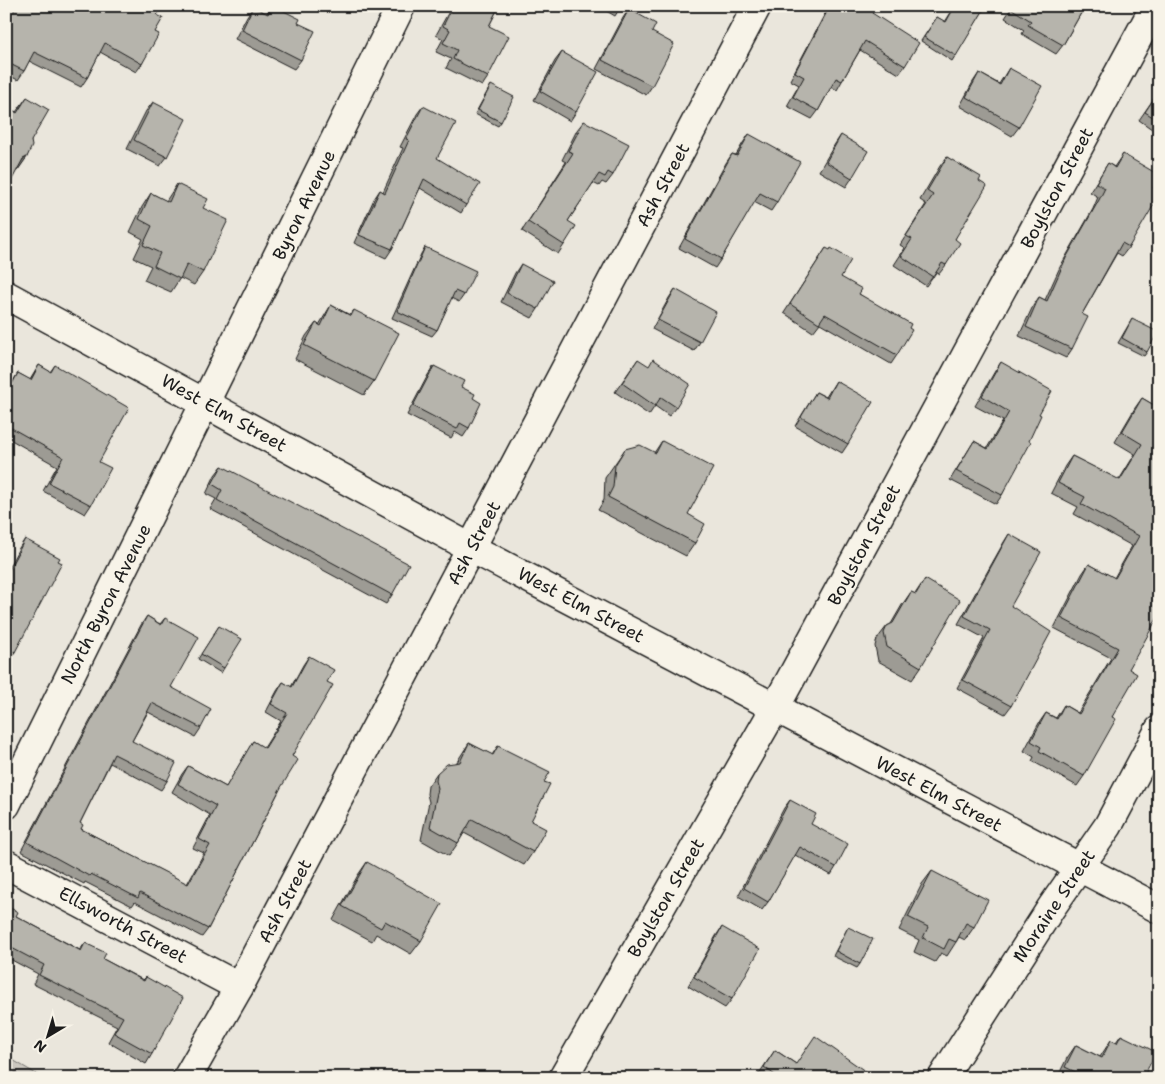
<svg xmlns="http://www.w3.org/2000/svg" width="1165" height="1084" viewBox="0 0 1165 1084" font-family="'Shantell Sans',sans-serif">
<rect width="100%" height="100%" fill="#eae6dc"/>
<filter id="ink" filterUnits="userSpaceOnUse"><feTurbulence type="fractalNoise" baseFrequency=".02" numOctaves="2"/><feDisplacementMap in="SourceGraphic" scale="10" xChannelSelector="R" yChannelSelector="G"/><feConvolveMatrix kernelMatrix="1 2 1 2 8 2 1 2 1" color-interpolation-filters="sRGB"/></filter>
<g filter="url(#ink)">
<!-- green -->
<path fill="#ccc8c0" stroke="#74726e" d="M6,1056l37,22h-37z"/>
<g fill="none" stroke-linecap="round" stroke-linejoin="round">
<defs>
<path id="minor" d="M6,805l395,-799
M6,864l233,123
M563,1078l212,-370 380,-702
M942,1078l109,-170 57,-82 51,-96"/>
<path id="tertiary" d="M6,295l465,253 688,361
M187,1078l52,-91 518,-981"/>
</defs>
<!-- minor casing -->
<use href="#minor" stroke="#1c1c1c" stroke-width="31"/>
<!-- tertiary casing -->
<use href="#tertiary" stroke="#1c1c1c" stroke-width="31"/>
<!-- minor -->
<use href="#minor" stroke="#f7f3e8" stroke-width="28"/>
<!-- tertiary -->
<use href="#tertiary" stroke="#f7f3e8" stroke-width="28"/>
</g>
<!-- wall -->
<path fill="#9d9b94" stroke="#1c1c1c" d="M10,6h153l-6,9 -2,17 -13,32 -6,8 -36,-20 -13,26 -6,9 -52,-26 -5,10 -6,9 -12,-6v-51l8,-15z
M272,6l26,17 3,37 -7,9 -59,-30 12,-23 6,-9 13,7z
M452,6h47l-10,20 -1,51 -6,9 -36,-18 5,-9 -15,-7 7,-13 -7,-4z
M598,6h23l-6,10z
M829,6h47l-4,7 33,53 -6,8 -39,-24 -18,31 -5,9 -6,-3 -13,24 -6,8 -25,-13 12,-21 -9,-5z
M955,6h31l-34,55 -31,-20 16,-24 8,5z
M1013,6h72l-22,39 -7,9 -34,-20 2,-4 -19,-12z
M629,9l23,23v54l-6,9 -50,-26 27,-51z
M562,52l14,60 -6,9 -36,-21 21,-39z
M1009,68l10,59 -7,9 -52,-30 13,-24 6,-9 20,11z
M491,85l10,37 -3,4 -23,-12z
M1159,91v43l-20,-14z
M27,97l4,44 -4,16 -11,14 -10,18v-72l5,-8 5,3z
M153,102l14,55 -7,9 -33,-17 19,-38z
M423,106l14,52 29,47 -5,8 -41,-25 -28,61 -6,9 -32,-15 20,-44 6,-9 3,2 20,-44 -3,-1 17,-33z
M584,121l29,54 -7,9 -4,-2 -3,4 -6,-3 -25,38 -4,24 -6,9 -36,-23 44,-69 -4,-2 15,-30z
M749,134l28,68 -6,9 -17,-9 -33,57 -6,9 -36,-20 47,-85 6,-9 4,1 7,-12z
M841,135l11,43 -6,9 -27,-16 16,-27z
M1123,154l30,34 -24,59 -7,9 -5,-3 -35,61 -10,35 -6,9 -47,-22 14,-30 6,-9 6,3 15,-33 33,-58 5,-12 -8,-5 18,-29 6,4z
M947,157l32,24 -24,58 -9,26 -7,9 -3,-2 -10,14 -32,-21 11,-17 -5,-3 26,-41 -6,-4 20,-34z
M177,184l26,24v64l-9,13 -14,-7 -9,14 -27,-12 7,-14 -17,-8 9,-19 -13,-7 12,-25 9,-14 15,8z
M425,247l39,48 -5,7 -8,-4 -14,32 -5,6 -40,-18 29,-64z
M826,248l15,29 18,17 50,34 -12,27 -6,9 -71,-41 -7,9 -29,-19z
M521,264l17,45 -6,9 -31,-16 14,-29z
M675,289l25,53 -6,9 -42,-22 17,-31z
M331,305l19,10 4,-5 20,71 -10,14 -69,-36 11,-23 10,-13 3,2z
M1132,319l15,33 -3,4 -26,-13z
M638,359l38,48 -7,9 -14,-10 -6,9 -34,-23z
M1001,362l38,52 -37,81 -6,9 -46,-24 24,-39 13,7 16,-27 -28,-15 20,-35z
M39,365l11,7 5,-7 44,97 -8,43 -6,9 -42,-23 14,-25 -51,-29v-45l12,-19 12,7z
M434,366l27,21 12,11 -4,30 -6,9 -8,-5 -4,6 -44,-23 21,-40z
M836,381l12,63 -6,9 -47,-27 21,-34 10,5z
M1142,398l17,10 -30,261 -17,48 -28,59 -7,10 -45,-25 2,-4 -10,-6 15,-28 7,-10 10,5 8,-13 14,8 33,-55 -57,-30 28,-54 7,-10 25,14 18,-32 -58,-32 4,-7 -27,-14 14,-27 7,-10 47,24 16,-26 -20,-12 20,-34z
M662,441l26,73 7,29 -9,13 -88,-46 6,-10 1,-22 20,-29 29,4z
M222,466l170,129 -6,9 -176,-95 6,-10 -10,-5 9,-19z
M1009,534l2,72v100l-6,8 -48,-26 27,-50 -26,-14 46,-82z
M25,539l-10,113 -7,9 -2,-1v-88l13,-24z
M925,579l-4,88 -9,13 -34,-19 -3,-15 2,-7 10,-13 4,-2 11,-19 9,-13 4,2z
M147,616l13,8 5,-6 6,69 30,41 -6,9 -47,-25 -16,29 35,40 -6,9 -51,-27 -30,60 1,6 106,55 17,-31 -11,-5 17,-33 -38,-23 10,-18 6,-8 38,21 22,-37 5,-9 11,7 17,-27 -15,-9 11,-21 6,-9 8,5 12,-22 6,-9 18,26 -35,74 -12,33 -72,140 -6,8 -67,-35 -3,4 -47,-24 -1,2 -63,-33 120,-226z
M219,626l5,42 -3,5 -23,-14z
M469,743l23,12 6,-9 46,36 -13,39 2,31 -9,13 -60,-32 -6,10 -9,13 -28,-16 8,-38 -2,-8 1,-8 9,-13 20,-11 3,-5z
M790,800l21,24 25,43 -5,8 -36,-20 -27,47 -6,8 -24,-14 46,-88z
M367,862l54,79 -10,13 -35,-20 -4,7 -39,-21 25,-45z
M932,871l42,56 -9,13 -6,-3 -3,5 -9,14 -6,-3 -6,9 -21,-10 5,-12 -20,-10 23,-46z
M6,906l10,10 64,34 5,-7 18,16 40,21 3,-3 6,77 -6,10 -38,-22 9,-16 -84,-42 5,-10 -32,-17z
M722,927l10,72 -7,9 -37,-22 28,-50z
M848,927l12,37 -3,4 -24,-12z
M1121,1035l22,43h-86l10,-20 9,-13 24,12 11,-17 5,2z
M775,1050l21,14 75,14h-110l-3,-3z"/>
<!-- shaded-wall -->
<path fill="#7f7e78" stroke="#1c1c1c" d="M27,157l-9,13 -5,3 10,-14z"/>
<!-- building -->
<path fill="#b6b4ac" stroke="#1c1c1c" d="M16,6h147l-6,9 6,3 -8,14 4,2 -17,30 -37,-21 -18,35 -53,-26 -10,19 -18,-9v-36z
M272,6h2l26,13 -2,4 17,8 -14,29 -59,-30 11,-23 15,7z
M453,6h46l-10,20 20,10 -21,41 -35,-18 4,-9 -14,-7 7,-13 -7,-4z
M614,6h7l-1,4z
M830,6h46l-4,7 47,30 -14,23 -40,-25 -23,40 -6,-3 -18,33 -25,-14 11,-20 -9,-5z
M955,6h31l-30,50 -32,-19 13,-20 9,5z
M1014,6h71l-22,39 -35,-20 3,-4 -19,-12z
M629,9l27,15 -4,8 22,12 -22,42 -50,-26z
M562,52l36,20 -22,40 -36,-21z
M1009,68l33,18 -23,41 -53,-30 13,-24 21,12z
M491,85l23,12 -13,25 -23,-12z
M1159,91v30l-14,-9z
M27,97l22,13 -18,31 1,5 -5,11 -4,2 -15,28 -2,-1v-68l5,-9 6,4z
M153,102l33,17 -19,38 -33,-17z
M423,106l33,17 -19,35 43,26 -14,21 -42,-26 -32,70 -33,-14 21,-45 5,3 24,-53 -3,-1z
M584,121l45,23 -16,31 -5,-3 -3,5 -6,-3 -31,47 8,5 -12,19 -36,-23 45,-69 -5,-2z
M749,134l51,28 -23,40 -17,-9 -39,66 -36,-20 47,-85 5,2z
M841,135l27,16 -16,27 -26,-16z
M1123,154l36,21v3l-6,10 6,3v5l-30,51 -7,-4 -40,71 6,3 -16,32 -46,-22 13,-30 8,4 19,-43 33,-58 6,-12 -9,-5 12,-20 7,5z
M947,157l34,20 -2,4 8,5 -32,53 5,4 -14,22 -4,-2 -9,14 -32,-21 11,-17 -6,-3 27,-41 -6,-4z
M177,184l31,15 -5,9 25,12 -25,52 -16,-8 -7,15 -26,-13 6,-13 -17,-8 9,-19 -13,-7 12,-26 18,9z
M425,247l51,24 -12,24 -9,-4 -18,39 -40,-19z
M826,248l4,2 1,-2 20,12 -10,17 21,12 -3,5 52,30 -2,4 3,2 -15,25 -72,-41 -6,9 -29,-19z
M521,264l32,17 -15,28 -31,-16z
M675,289l41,23 -16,30 -42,-22z
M331,305l20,11 3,-6 45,23 -25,48 -70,-36 12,-22 5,3z
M1132,319l26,13 -11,20 -25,-14z
M638,359l11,7 4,-7 37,25 -14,23 -15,-10 -6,9 -33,-23z
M1001,362l51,29 -13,23 2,1 -12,26 2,1 -29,53 -46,-24 18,-30 14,8 21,-37 -27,-16z
M39,365l12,7 4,-7 74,43 -30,54 12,6 -20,37 -42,-22 14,-26 -57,-32v-30l12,-22 13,7z
M434,366l30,15 -3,6 14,7 -2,4 8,5 -12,25 -9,-5 -3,6 -44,-23z
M836,381l37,21 -25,42 -47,-27 15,-25 11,6z
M1142,398l17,10v207l-30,54 8,5 -25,43 4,2 -32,57 -45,-25 2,-4 -10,-6 15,-28 11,6 7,-14 15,9 39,-66 -57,-30 28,-54 26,14 24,-42 -58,-32 4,-7 -27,-14 14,-27 48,24 22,-36 -20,-12z
M662,441l51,27 -25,46 17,10 -10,19 -87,-46 5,-10 2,-22 10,-16 15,-4 16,8z
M222,466l187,98 -17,31 -175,-95 5,-10 -10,-6z
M1009,534l32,18 -30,54 40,26 -40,74 -48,-26 27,-50 -26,-14z
M25,539l35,19 -2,3 4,2 -47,89 -9,-4v-73z
M925,579l35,21 -39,67 -34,-20 -3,-14 3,-7 6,-3 18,-31 5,2z
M147,616l14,9 4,-7 34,19 -28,50 40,22 -10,19 -49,-25 -20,38 44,22 -9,18 -53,-27 -34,69 3,2 -2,4 107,55 22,-39 -11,-6 17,-33 -38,-22 10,-18 38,21 27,-46 12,7 22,-35 -16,-9 12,-22 9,5 17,-31 25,14 -7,12 6,3 -41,71 6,4 -18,29 -72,140 -68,-36 -2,5 -47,-24 -2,2 -62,-34z
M219,626l23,13 -18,29 -23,-14z
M469,743l24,12 5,-9 52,26 -6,10 6,2 -19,37 15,8 -13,23 -61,-33 -14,24 -28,-16 8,-39 -2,-7 1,-8 10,-9 13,-2z
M790,800l26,14 -5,10 37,20 -12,23 -36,-20 -32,55 -24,-14z
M367,862l75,42 -21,37 -36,-20 -4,7 -39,-22z
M932,871l56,29 -14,27 -8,-4 -10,19 -7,-3 -5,10 -21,-11 5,-11 -20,-10z
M6,906l12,6 -2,4 65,35 4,-8 21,10 -3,6 41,22 2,-4 37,21 -31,56 -38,-21 9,-16 -84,-42 5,-10 -38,-20z
M722,927l38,22 -28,50 -38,-22z
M848,927l25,12 -13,25 -24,-13z
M1121,1035l35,17 -13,26h-57v-1l-21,-10 11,-22 26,13 9,-18 6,3z
M815,1036l57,40 -1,2h-92l-15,-11 11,-17 21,14z"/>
</g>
<g text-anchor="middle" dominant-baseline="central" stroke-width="4.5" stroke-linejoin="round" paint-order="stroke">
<!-- street labels -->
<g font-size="18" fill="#1c1c1c" stroke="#f7f3e8">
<text transform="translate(663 185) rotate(-62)">Ash Street</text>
<text transform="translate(1057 188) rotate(-62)">Boylston Street</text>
<text transform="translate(304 205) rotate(-64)">Byron Avenue</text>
<text transform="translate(224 413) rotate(29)">West Elm Street</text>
<text transform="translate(474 543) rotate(-62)">Ash Street</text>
<text transform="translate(864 545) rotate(-62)">Boylston Street</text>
<text transform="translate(106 604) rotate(-63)">North Byron Avenue</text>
<text transform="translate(581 605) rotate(28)">West Elm Street</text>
<text transform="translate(939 794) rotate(28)">West Elm Street</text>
<text transform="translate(666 898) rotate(-60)">Boylston Street</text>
<text transform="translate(285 901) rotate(-62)">Ash Street</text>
<text transform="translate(1054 906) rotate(-56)">Moraine Street</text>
<text transform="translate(123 925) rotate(28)">Ellsworth Street</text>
</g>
</g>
<!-- margin -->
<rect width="1165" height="1084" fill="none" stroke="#f7f3e8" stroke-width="25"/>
<rect x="12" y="12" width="1140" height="1059" fill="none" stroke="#1c1c1c" stroke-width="2" filter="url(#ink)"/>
<!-- north arrow -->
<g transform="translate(48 1036) rotate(218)" stroke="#f7f3e8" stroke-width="4" paint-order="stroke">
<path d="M0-4L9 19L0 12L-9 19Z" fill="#1c1c1c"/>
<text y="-8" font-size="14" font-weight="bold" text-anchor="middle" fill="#1c1c1c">N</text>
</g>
</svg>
